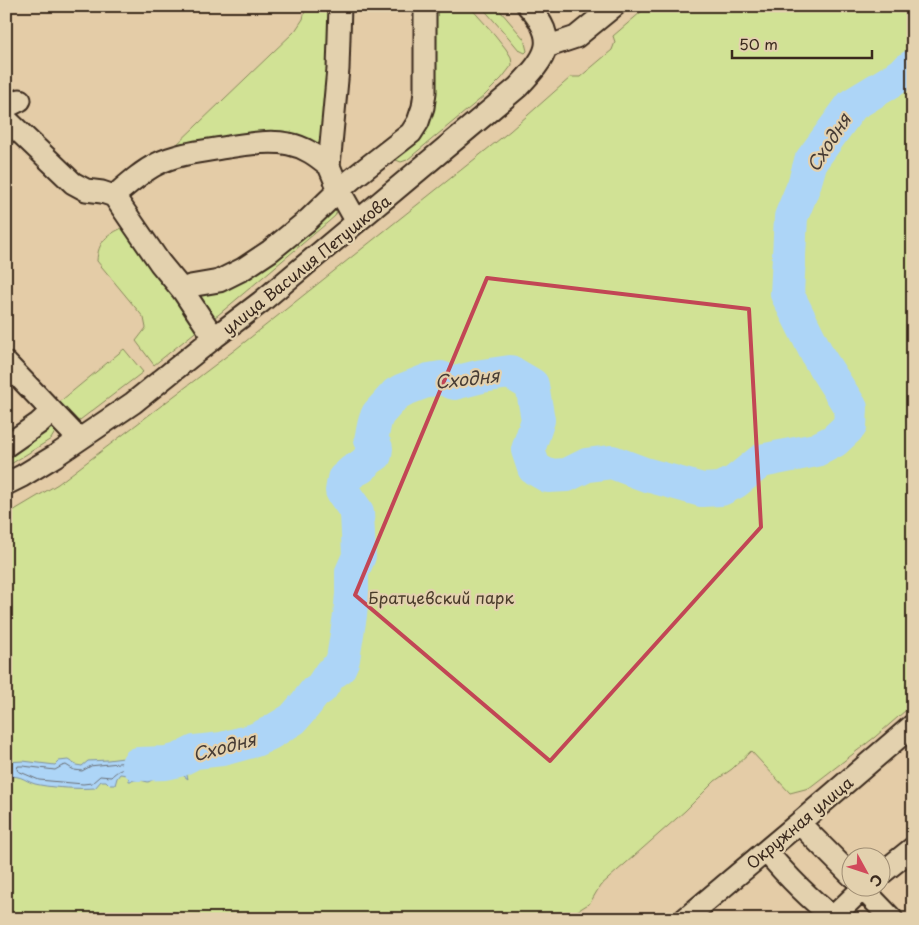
<svg xmlns="http://www.w3.org/2000/svg" width="919" height="925" viewBox="0 0 919 925" font-family="'Playpen Sans',sans-serif">
<rect width="100%" height="100%" fill="#e4cca7"/>
<filter id="ink" filterUnits="userSpaceOnUse"><feTurbulence type="fractalNoise" baseFrequency=".02" numOctaves="2"/><feDisplacementMap in="SourceGraphic" scale="10" xChannelSelector="R" yChannelSelector="G"/><feConvolveMatrix kernelMatrix="1 2 1 2 8 2 1 2 1" color-interpolation-filters="sRGB"/></filter>
<g filter="url(#ink)">
<!-- green -->
<path fill="#d1e295" stroke="#86865a" d="M306,6h23l-2,140 -22,-3 -132,5 122,-117 8,-12z
M430,6h39l26,29 11,14 5,8 1,8 -10,13 -18,18 -77,64 -6,2 -5,-2v-4l19,-20z
M481,6h15l28,33 3,12 -2,2 -6,-3 -10,-12z
M648,6h265v698l-38,33 -66,51 -19,5 -39,-42 -19,18 -17,12 -30,30 -85,75 -10,17 -16,10 -7,6h-561v-404l52,-31 178,-135 274,-218 61,-54h9l32,-27 3,-8 -2,-6z
M336,205l2,4 -3,7 -8,7 -109,92 -5,3 -16,-20 6,-6z
M124,227l75,102 -45,36 -18,-24 10,-13 -2,-10 -47,-57c1,-20 10,-26 27,-34z
M124,349l19,23 -67,51 -19,-19z
M50,428h3l2,4 -4,7 -45,28v-9z"/>
<!-- water -->
<path fill="#add5f7" stroke="#7f91a0" d="M181,754l7,25 -8,-6 -6,3 -2,-2 -3,-1 -8,6 -3,-2 -10,5 -8,-2 -11,1 -1,-6 -8,-1 -3,4 -2,7h-5l-4,-4h-5l-6,7c-16,1 -39,0 -55,-3 -15,-2 -16,-11 -34,-8v-15l17,-1 32,4 4,-4 9,-1 8,5 6,1 6,-5 20,-1 39,-5 18,1z"/>
<g fill="none" stroke-linecap="round" stroke-linejoin="round">
<!-- shore -->
<path stroke="#696e75" stroke-width="1" d="M148,760h28l2,1 1,6 -3,3 -8,-2 -7,5h-5l-8,3 -8,-1h-6c-8,-9 -15,-6 -23,2l-11,-1 -8,7 -9,1 -44,-4 -21,-9 -1,-2 1,-3h5l32,4 7,-4 4,-1 8,5 8,1 9,-5z"/>
<!-- river -->
<path stroke="#add5f7" stroke-width="34" d="M138,764l28,-1 13,-3 16,-8 27,-3 33,-9 15,-7 23,-14 12,-14 10,-13 6,-4 9,-14 9,-6 4,-9 7,-44 2,-21v-22l7,-16 -2,-44 -15,-21 2,-12 9,-8 8,-4 9,-9 5,-3 1,-7 -5,-8 4,-19 3,-7 18,-20 7,-4 26,-10 12,-2 13,5 28,-7 28,-4 22,13 6,35 -10,30 6,18 14,8 19,-1 20,-10 25,-3 32,12 58,16 19,-1 14,-7 26,-21 55,-11 18,-9 16,-15 1,-18 -32,-50 -32,-64 4,-77 13,-32 7,-24 41,-56 41,-25 20,-14"/>
<defs>
<path id="minor" d="M340,6l-2,63 -9,97 10,24 18,32
M546,47l30,-10 38,-31
M6,107l14,-7
M6,119l67,64 13,7 16,2 12,4 46,67 23,28 24,36 8,10
M114,196c14,-12 27,-24 43,-32 21,-11 48,-13 71,-17 20,-3 41,-7 61,-3 16,3 28,12 40,22
M183,291l7,-5 29,-5 24,-12 27,-18 38,-31 31,-30 13,-11 59,-46 7,-11 5,-15 2,-15v-86
M6,363l65,68 9,8
M6,446l33,-23 13,-12
M6,484l16,-8 33,-20 78,-53 82,-66 46,-35 257,-215c28,-30 42,-46 10,-81
M799,823l53,53
M766,851c21,25 41,46 67,66
M882,873l31,-25
M862,888l30,31
M685,919l114,-96 114,-98
M831,919l32,-31"/>
</defs>
<!-- minor casing -->
<use href="#minor" stroke="#3b2a1e" stroke-width="25"/>
<!-- minor -->
<use href="#minor" stroke="#e3d1ae" stroke-width="21"/>
</g>
</g>
<!-- marked area -->
<path fill="none" stroke="#c24655" stroke-width="4" stroke-linejoin="round" d="M487,278l262,31 12,218 -211,234 -195,-166z"/>
<g text-anchor="middle" dominant-baseline="central" stroke-width="4.5" stroke-linejoin="round" paint-order="stroke">
<!-- street labels -->
<g font-size="16" fill="#3b2a1e" stroke="#e3d1ae">
<text transform="translate(306 264) rotate(-39)">улица Василия Петушкова</text>
<text transform="translate(799 822) rotate(-40)">Окружная улица</text>
</g>
<!-- park labels -->
<g font-size="16" fill="#4a3c2a" stroke="#e3d1ae">
<text x="441" y="597">Братцевский парк</text>
</g>
<!-- water labels -->
<g font-size="18" font-style="italic" fill="#463b34" stroke="#e3d1ae">
<text transform="translate(828 142) rotate(-57)">Сходня</text>
<text transform="translate(467 378) rotate(-6)">Сходня</text>
<text transform="translate(224 746) rotate(-15)">Сходня</text>
</g>
</g>
<!-- margin -->
<rect width="919" height="925" fill="none" stroke="#e3d1ae" stroke-width="25"/>
<rect x="12" y="12" width="894" height="900" fill="none" stroke="#3b2a1e" stroke-width="2" filter="url(#ink)"/>
<!-- north arrow -->
<g transform="translate(866 872) rotate(130)"><circle r="24" fill="#e3d1ae" stroke="#a08e74"/>
<path d="M0-4L9 19L0 12L-9 19Z" fill="#d1495b"/>
<text y="-8" font-size="14" font-weight="bold" text-anchor="middle" fill="#3b2a1e">С</text>
</g>
<!-- scale -->
<path d="M732 50v8h140v-8" fill="none" stroke="#3b2a1e" stroke-width="2.5"/>
<text x="739" y="50" font-size="15" fill="#3b2a1e" stroke="#e3d1ae" stroke-width="4" paint-order="stroke">50 m</text>
</svg>
